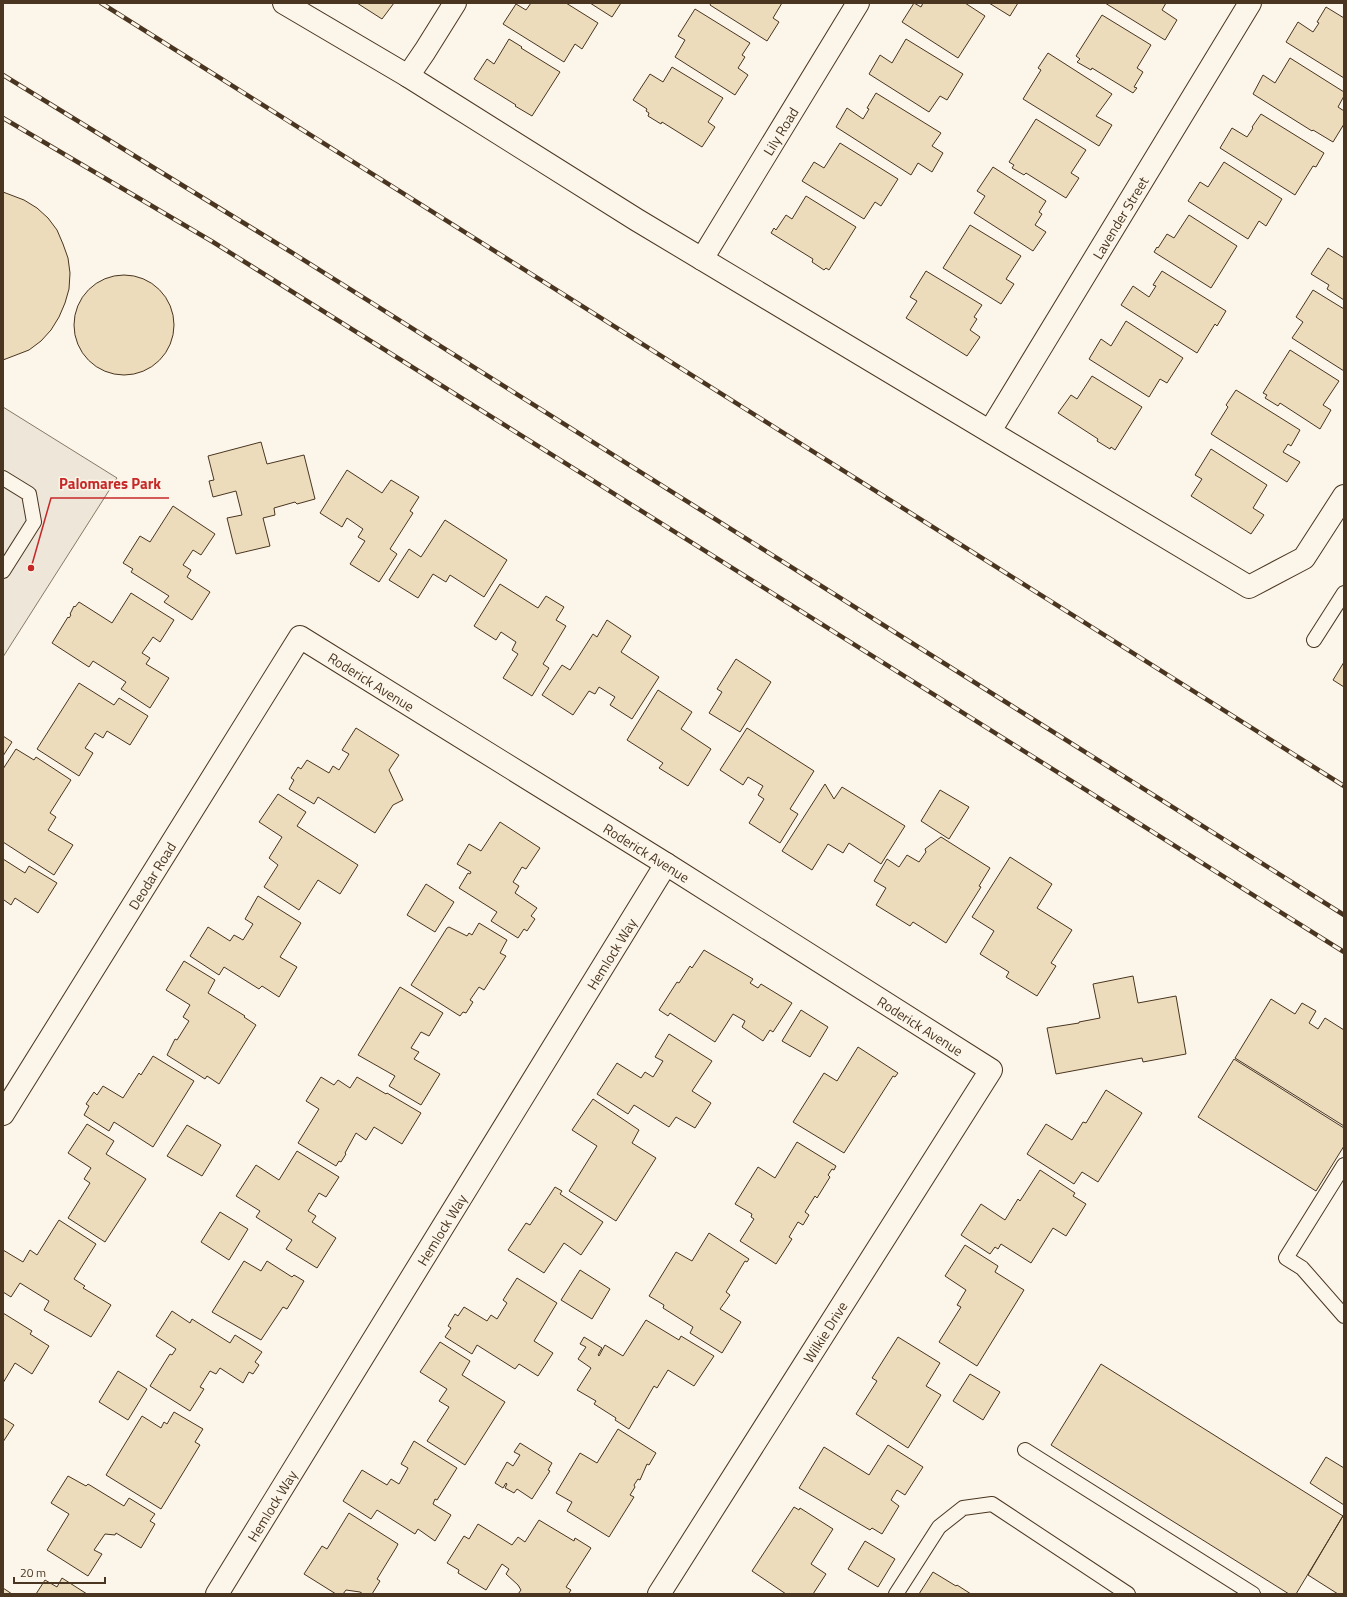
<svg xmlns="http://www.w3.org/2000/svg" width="1347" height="1597" viewBox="0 0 1347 1597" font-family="'Titillium Web',sans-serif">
<rect width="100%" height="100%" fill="#fbf6e9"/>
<!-- green -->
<path fill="#ede6d9" stroke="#887966" d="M3,407l114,71 -114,179z"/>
<!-- building -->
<path fill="#ecdcbc" stroke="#4a3520" d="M357,3h37l-12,16z
M531,3h35l32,20 -16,26 -7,-5 -11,18 -61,-38 13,-20 10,6z
M590,3h31l-9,14z
M711,3h71l-9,15 6,4 -12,19 -57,-36z
M914,3l7,4 2,-4h42l20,13 -27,42 -56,-36z
M989,3h29l-8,13z
M1105,3h61l-4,7 15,10 -12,20z
M1326,7l18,11v60l-58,-36 12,-20 15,10 6,-9 -2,-1z
M695,9l55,34 -8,12 3,2 -7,11 10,7 -13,20 -60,-38 10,-17 -7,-4z
M1102,15l49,30 -14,23 6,4 -9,15 3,1 -4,5 -41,-25 -1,2 -14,-8 3,-3 -4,-3z
M509,39l13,8 -1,1 39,24 -28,44 -17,-10 1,-1 -42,-26 13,-20 7,5z
M906,39l57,35 -16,26 -7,-4 -11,16 -60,-38 11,-19 12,8z
M1048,53l64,41 -16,22 16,9 -13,21 -76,-47 18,-29 -3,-2z
M1290,58l54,34v4l-6,11 6,4v13l-11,18 -20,-12 -1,1 -59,-37 10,-19 12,8z
M672,67l51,31 -15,24 7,5 -13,20 -40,-25 -1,2 -13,-8 1,-3 -3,-2 1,-2 -14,-9 17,-26 13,8z
M876,93l65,40 -9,13 11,7 -11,19 -14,-9 -7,12 -75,-48 11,-19 16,11 6,-10 -2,-1z
M1261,114l63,39 -8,14 -3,-1 -18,29 -75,-47 12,-20 15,9 6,-9 -1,-1z
M1036,119l50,31 -15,23 8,5 -13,20 -40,-25 -2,2 -12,-7 2,-3 -5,-3z
M840,143l58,36 -17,27 -6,-4 -11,17 -62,-38 12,-19 10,6z
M1224,162l58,37 -16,27 -7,-5 -11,18 -60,-38 12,-19 8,5z
M993,167l53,34 -7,11 3,2 -7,11 11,7 -13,19 -59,-38 11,-17 -8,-5z
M3,192l21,8 13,8 11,10 9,12 6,14 5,14 2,15 -1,16 -4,14 -6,14 -8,13 -10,11 -12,9 -26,10z
M806,196l50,31 -27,43 -3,-2 -2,2 -12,-8 1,-3 -42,-26 3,-5 2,2 10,-15 6,4z
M1189,215l48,31 -26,42 -57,-36 3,-5 1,1 9,-14 7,4z
M970,225l51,31 -15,23 8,5 -13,20 -58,-36z
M1328,248l16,10v42l-17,-11 2,-4 -18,-11z
M926,271l56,34 -8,12 3,2 -7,11 10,7 -13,19 -61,-38 11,-17 -7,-4z
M1162,271l64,40 -9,15 -2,-2 -18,29 -76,-48 12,-19 16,11 7,-11 -3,-1z
M74 325a50 50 0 1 1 100 0a50 50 0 1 1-100 0Z
M1313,290l31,19v62l-52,-33 11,-16 -7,-5z
M1126,321l57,37 -16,25 -7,-4 -11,18 -60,-38 12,-20 10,7z
M1290,350l49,31 -16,24 8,5 -11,19 -40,-26 -2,3 -13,-8 2,-3 -4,-2z
M1092,376l50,31 -27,43 -4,-3 -1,2 -13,-8 1,-2 -40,-26 13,-18 6,4z
M1236,390l64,40 -9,16 -3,-2 -5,8 17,10 -13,20 -76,-48 17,-27 -2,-2z
M261,442l6,22 37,-9 11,44 -18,5 -2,-2 -21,6 1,7 -12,3 7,28 -34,8 -9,-36 15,-3 -6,-24 -23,6 -4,-16 5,-1 -6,-24z
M1211,449l56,36 -14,23 11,7 -13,19 -60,-38 11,-17 -7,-4z
M347,470l35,23 9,-13 28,17 -9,14 3,2 -23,36 7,5 -18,28 -29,-18 15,-23 -7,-4 5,-8 -16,-11 -5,9 -22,-14z
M173,506l42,28 -14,21 -8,-5 -10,15 8,5 -4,7 23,15 -18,28 -28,-18 5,-6 -38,-24 2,-3 -10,-6 17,-27 10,6z
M445,520l62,40 -23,37 -34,-22 -4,7 -13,-8 -15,24 -29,-18 20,-31 12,8z
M500,584l38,24 8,-12 18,11 -8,13 10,6 -23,38 6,4 -17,28 -29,-18 15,-24 -6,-4 4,-8 -15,-10 -5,8 -22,-14z
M131,593l43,27 -14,22 -7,-5 -11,16 8,5 -4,6 23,14 -19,30 -29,-19 5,-7 -33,-21 -4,6 -37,-24 16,-26 1,1 2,-3 -1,-1 4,-8 1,1 4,-5 33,21z
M607,620l24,16 -10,16 38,25 -27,42 -22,-14 5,-8 -16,-10 -4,7 -6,-3 -16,24 -31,-20 20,-30 8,5 23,-36 4,3z
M736,659l35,23 -31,50 -31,-19 13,-21 -5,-3z
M1344,662v25l-11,-7z
M79,683l35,22 5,-7 29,18 -18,29 -23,-14 -4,7 -8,-5 -10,15 8,5 -14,23 -42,-27z
M658,690l34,22 -11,17 30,20 -23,37 -29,-18 4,-5 -36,-23z
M356,728l43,27 -10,15 14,30 -10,5 -18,28 -57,-36 -4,7 -25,-15 5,-9 -3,-2 7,-11 3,2 6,-9 22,13 4,-7 6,4 10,-16 -7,-4z
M747,728l67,43 -24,38 8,5 -18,29 -31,-20 15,-24 -6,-4 5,-9 -15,-9 -5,8 -23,-15z
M3,736l9,6 -9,14z
M16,749l18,11 2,-3 35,23 -21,33 6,4 -8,13 25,15 -19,30 -51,-33v-73z
M825,784l9,15 8,-12 63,39 -24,38 -32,-21 -6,10 -15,-9 -16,26 -30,-19z
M940,790l29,17 -20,32 -28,-18z
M278,794l28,18 -9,14 61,39 -18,29 -22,-14 -19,30 -35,-23 14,-22 -9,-7 13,-21 -23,-15z
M500,822l40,26 -14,21 -4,-2 -9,15 6,4 -4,7 22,15 -6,8 4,3 -8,12 -3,-2 -6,9 -27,-17 6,-9 -38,-24 9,-15 2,1 1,-2 -14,-8 12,-20 12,7z
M941,837l49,31 -11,18 2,1 -35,56 -33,-21 -3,4 -34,-21 10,-17 -12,-7 13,-22 12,8 8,-12 12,7 7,-10 -1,-3z
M1010,857l42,27 -15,24 35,22 -21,33 5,3 -19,30 -31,-19 3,-5 -29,-18 14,-23 -22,-14z
M3,859l22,14 4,-7 28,17 -19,30 -23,-15 -4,7 -7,-5 -1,1z
M426,884l28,18 -19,30 -28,-17z
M258,896l43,27 -21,34 17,10 -18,30 -17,-11 -3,3 -35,-22 -5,8 -29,-19 18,-29 22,14 4,-6 9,5 10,-16 -8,-5z
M479,923l28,17 -7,13 6,3 -22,34 -5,-3 -9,13 3,2 -7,11 -3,-1 -3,4 -49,-31 36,-57 2,-1 18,9 2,-3 3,2z
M704,950l49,29 -3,4 8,5 3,-4 31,19 -19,29 -3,-2 -7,11 -21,-14 3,-6 -12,-7 -18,28 -45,-29 -2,3 -9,-6 18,-28 2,1 11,-17 2,2z
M184,961l31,19 -7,13 37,23 -1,1 12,8 -37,59 -12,-8 -2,3 -38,-24 8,-16 2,1 12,-19 -6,-4 7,-12 -24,-15z
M1133,976l5,27 38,-7 10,58 -43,8 -1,-4 -86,16 -9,-46 32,-5v-1l21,-4 -7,-34z
M400,987l43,26 -14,23 -8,-4 -10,16 8,4 -5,7 26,15 -19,31 -32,-19 6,-10 -37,-21z
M1271,999l24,15 7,-11 14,8 -7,12 9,6 7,-11 19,12v96l-109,-68z
M801,1010l27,17 -18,30 -28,-16z
M669,1034l43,27 -20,30 19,12 -16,25 -19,-11 -7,10 -35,-22 -6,9 -31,-20 20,-31 24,15 4,-6 8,5 10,-16 -8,-4z
M858,1047l40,26 -3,4 -2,-1 -49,77 -51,-31 31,-49 13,8z
M153,1056l41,25 -41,66 -39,-25 -5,9 -25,-16 5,-9 -3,-2 8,-12 3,3 6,-9 20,12 16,-25 2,2z
M1234,1059l110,69v18l-28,45 -118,-74z
M321,1077l13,8 4,-5 12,8 7,-11 29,17 1,-1 34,20 -19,31 -28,-17 -8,13 -10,-7 -11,20 1,1 -5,8 -2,-1 -3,5 -38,-23 21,-34 -13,-8z
M1106,1090l36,23 -44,69 -16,-10 -8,12 -47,-30 19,-30 26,16 11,-18 3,1z
M593,1099l46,31 -7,13 24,15 -40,63 -47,-30 28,-45 -25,-16z
M87,1124l27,17 -8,13 40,25 -41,63 -37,-24 22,-35 -6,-4 7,-11 -23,-15z
M187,1125l34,20 -19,31 -35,-20z
M797,1142l39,24 -2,4 -2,-1 -4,6 2,2 -13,21 -2,-2 -10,16 4,3 -6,10 -5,-3 -9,15 3,2 -16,25 -36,-23 14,-22 -3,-2 1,-3 -17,-10 23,-37 17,11z
M297,1151l42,26 -13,20 -7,-4 -11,18 8,5 -4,6 24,16 -19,30 -31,-19 6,-9 -36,-23 4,-6 -24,-15 20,-31 23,15z
M1040,1170l35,23 -2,3 13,8 -20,32 -13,-8 -22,35 -30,-19 -3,5 -3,-2 -5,7 -29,-19 20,-31 24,16 13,-21 2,2z
M555,1187l7,4 -2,3 43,28 -22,33 -17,-12 -20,30 -36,-23 18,-27 4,2z
M220,1212l28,17 -19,31 -28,-18z
M59,1220l37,24 -22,35 11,7 -2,2 28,17 -20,32 -47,-27 5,-9 -29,-18 -9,14 -8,-5v-42l20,12 7,-12 7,5z
M709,1233l40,26 -2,3 -2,-1 -19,31 4,3 -10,14 21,13 -19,31 -32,-20 3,-6 -30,-19 1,-3 -15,-9 27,-44 16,9z
M965,1245l33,21 -3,6 29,18 -47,76 -38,-24 22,-35 -4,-2 9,-15 -21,-14z
M244,1261l17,10 6,-10 25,16 2,-2 10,6 -17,28 -4,-2 -22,33 -49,-28z
M580,1270l30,19 -18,30 -31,-19z
M517,1278l40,25 -23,38 19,12 -15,23 -19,-12 -4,5 -38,-24 -5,9 -27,-17 6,-9 -3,-2 7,-12 3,2 6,-9 23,14 4,-6 6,4 10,-16 -4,-3z
M172,1311l18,12 2,-4 38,24 5,-8 27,17 -7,10 4,3 -6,9 -4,-2 -6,11 -23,-15 -4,6 -6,-3 -10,16 4,2 -14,22 -40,-25 20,-32 2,1 4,-6 -20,-13z
M3,1313l29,18 -2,3 19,12 -17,28 -17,-11 -12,20z
M646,1320l33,20 2,-4 33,20 -20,30 -26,-16 -11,18 -3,-2 -25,43 -14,-9 1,-2 -22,-14 2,-3 -19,-11 14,-22 -13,-9 8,-12 -6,-3 4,-7 18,11 -4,7 1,1 6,-11 18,11z
M898,1337l42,26 -14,23 15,9 -33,53 -52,-34 21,-33 -5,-3z
M440,1342l30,19 -8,14 43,27 -40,63 -38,-24 22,-34 -10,-6 8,-12 -27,-17z
M1101,1364l242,152 -47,78h-7l-238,-149z
M118,1371l29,18 -19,31 -29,-18z
M970,1374l30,18 -17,28 -30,-19z
M174,1412l29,17 -8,13 5,3 -39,64 -55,-34 36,-59 19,12 3,-6 3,2z
M3,1418l11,7 -11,17z
M618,1429l38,24 -7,12 -2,-1 -7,16 -2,-1 -4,6 1,2 -5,8 4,2 -25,40 -42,-26 5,-9 -16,-9 24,-40 17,10z
M414,1441l43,27 -20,32 -2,-1 -2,5 18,11 -16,26 -17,-12 -3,5 -38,-24 -6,9 -28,-18 19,-31 25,15 4,-6 8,5 9,-16 -7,-4z
M520,1443l32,20 -4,7 2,1 -18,28 -15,-10 -3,4 -9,-5 2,-4 -1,-1 -3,5 -8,-5 12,-21 6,4 7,-11 -6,-3z
M888,1445l35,22 -18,28 -8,-5 -6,10 8,6 -17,28 -10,-6 -2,2 -71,-42 25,-41 45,28z
M1326,1457l18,11v37l-34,-22z
M68,1476l18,10 2,-2 36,22 5,-8 26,16 -5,7 5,3 -14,24 -25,-15 -1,2 -10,-1 -11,16 8,4 -14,22 -41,-26 22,-36 -18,-11z
M794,1507l5,3 1,-2 33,21 -22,35 15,10 -13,20h-27l-34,-23z
M349,1513l49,31 -2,4 -19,31 3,2 -8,13h-9l-3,-2 -14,-2 -3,4h-7l-32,-20 18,-28 5,3z
M1344,1514v80h-6l-30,-19z
M539,1520l35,21 1,-3 16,10 -25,39 5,3 -2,3 1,1h-52l3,-4 -3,-5 -12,-11 3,-5 -7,-5 -16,26 -28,-17 1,-3 -12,-7 17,-27 5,3 9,-15 34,21 6,-8 7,5z
M865,1541l30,18 -17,28 -30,-18z
M933,1572l23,14 1,-1 14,9h-52z
M62,1578l25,16h-51l9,-14 12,7z
M3,1588l9,6h-9z"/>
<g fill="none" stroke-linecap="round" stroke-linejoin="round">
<defs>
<path id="service" d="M3,478l26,16 5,28 -31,49
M1314,640l30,-47
M1344,1165l-58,93 16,10 42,48
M1025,1450l228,144
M896,1594l43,-67 24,-19 29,-4 136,90"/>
<g id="minor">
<path d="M284,3l124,73 229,144 612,367 55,-29 40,-62"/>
<path d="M408,76l17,-25 30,-48"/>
<path id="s1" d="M702,259l156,-256"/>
<path id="s2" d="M990,431l260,-428"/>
<path id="s3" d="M3,1114l297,-477 366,227 325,206 -332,524"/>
<path id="s4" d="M217,1594l449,-730"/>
</g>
</defs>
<!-- service casing -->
<use href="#service" stroke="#4a3520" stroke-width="16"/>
<!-- minor casing -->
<use href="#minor" stroke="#4a3520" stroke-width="24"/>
<!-- service -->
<use href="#service" stroke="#fbf6e9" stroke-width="14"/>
<!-- minor -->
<use href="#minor" stroke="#fbf6e9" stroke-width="22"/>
<defs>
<path id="rail" d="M101,3l1243,783
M3,75l288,177 1053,663
M3,118l210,124 1131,710"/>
</defs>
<!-- rail casing -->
<use href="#rail" stroke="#4a3520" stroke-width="4.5"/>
<!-- rail -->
<use href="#rail" stroke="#fbf6e9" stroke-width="3" stroke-dasharray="9" stroke-linecap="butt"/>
</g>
<g text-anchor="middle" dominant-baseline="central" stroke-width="3" stroke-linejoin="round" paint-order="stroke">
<!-- street labels -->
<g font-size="14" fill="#4a3520" stroke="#fbf6e9">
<text stroke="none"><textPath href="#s1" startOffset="150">Lily Road</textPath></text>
<text stroke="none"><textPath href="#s2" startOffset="250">Lavender Street</textPath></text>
<text stroke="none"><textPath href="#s3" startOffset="646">Roderick Avenue</textPath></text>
<text stroke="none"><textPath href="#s3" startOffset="970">Roderick Avenue</textPath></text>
<text stroke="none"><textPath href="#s3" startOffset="281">Deodar Road</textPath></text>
<text stroke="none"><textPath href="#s4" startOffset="752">Hemlock Way</textPath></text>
<text stroke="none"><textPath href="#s3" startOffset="1294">Roderick Avenue</textPath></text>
<text stroke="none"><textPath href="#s4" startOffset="428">Hemlock Way</textPath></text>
<text transform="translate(825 1332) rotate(-58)">Wilkie Drive</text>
<text stroke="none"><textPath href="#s4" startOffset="104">Hemlock Way</textPath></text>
</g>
</g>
<!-- callouts -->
<path fill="none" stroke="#c62828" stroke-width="1.5" d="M31 568L51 498H169"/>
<circle fill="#c62828" stroke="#fbf6e9" stroke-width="1.5" cx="31" cy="568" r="4"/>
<g font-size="15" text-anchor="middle" font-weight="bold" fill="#c62828" stroke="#fbf6e9" stroke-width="3" stroke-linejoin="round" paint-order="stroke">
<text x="110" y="489">Palomares Park</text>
</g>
<!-- border -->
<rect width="1347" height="1597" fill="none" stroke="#4a3520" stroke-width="8"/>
<!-- scale -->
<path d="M14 1577v6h91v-6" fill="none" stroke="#4a3520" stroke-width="2"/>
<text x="20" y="1577" font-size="12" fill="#4a3520" stroke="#fbf6e9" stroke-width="3" paint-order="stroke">20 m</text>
</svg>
